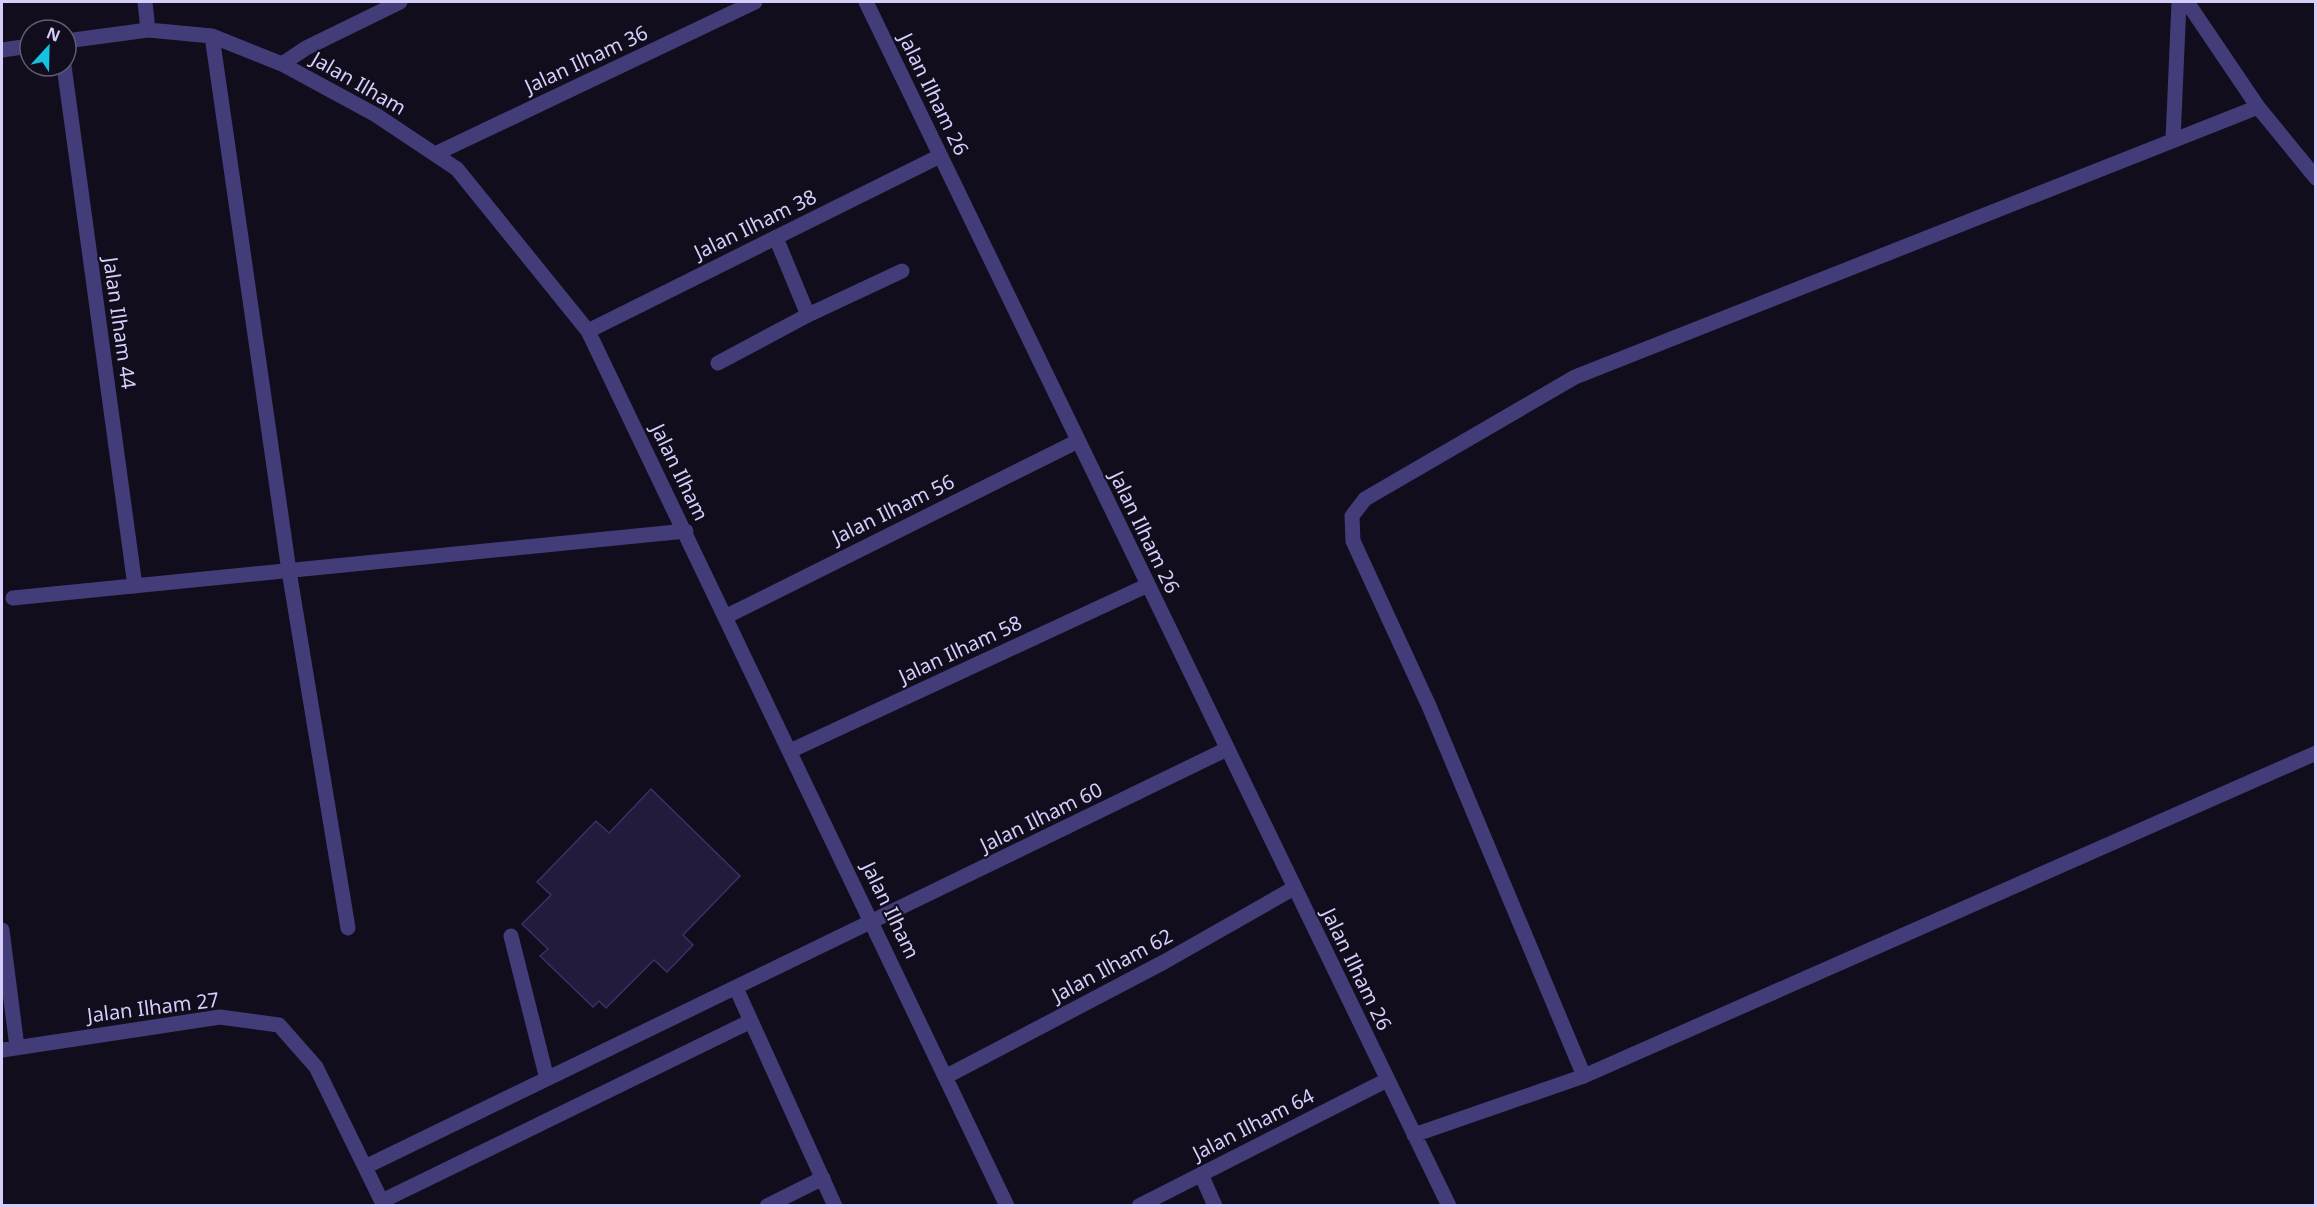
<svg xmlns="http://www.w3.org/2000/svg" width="2317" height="1207" viewBox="0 0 2317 1207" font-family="'Noto Sans',sans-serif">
<rect width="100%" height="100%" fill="#110d1d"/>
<!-- building -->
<path fill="#241b3c" stroke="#3d2f66" stroke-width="1.5" d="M651,789l89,87 -57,59 10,10 -26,27 -13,-12 -48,48 -7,-7 -6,6 -53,-51 8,-7 -26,-25 29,-29 -14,-13 59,-61 13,12z"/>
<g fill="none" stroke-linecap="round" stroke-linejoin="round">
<!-- minor -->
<path stroke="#423d78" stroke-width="15" d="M145,2l3,28
M866,2l583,1204
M2187,2l71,105 58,71
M212,36l77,535 59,357
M66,41l82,-11 64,6 70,28 94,51 81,54 131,162 419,875
M2,50l28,-4
M282,64l24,-16 94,-46
M64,66l71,520
M2173,140l6,-138
M435,154l320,-152
M776,238l32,77
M588,331l352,-175
M718,363l90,-48 94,-44
M13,598l673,-67
M727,616l351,-175
M790,751l358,-166
M2,930l15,117
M511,936l36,143
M736,988l99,218
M2,1050l218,-33 59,8 37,42 68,139
M947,1076l217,-114 130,-74
M1584,1076l-155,-370 -76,-165 -1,-25 13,-17 210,-122 683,-270
M1414,1135l170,-59 732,-323
M365,1167l862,-418
M1201,1174l14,32
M382,1201l369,-180
M767,1206l56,-28
M1139,1206l248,-126"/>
</g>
<g text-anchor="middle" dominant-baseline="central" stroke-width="4.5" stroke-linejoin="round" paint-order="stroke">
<!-- street labels -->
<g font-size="20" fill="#d5cefb" stroke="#110d1d">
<text transform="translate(586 59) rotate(-25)">Jalan Ilham 36</text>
<text transform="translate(359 83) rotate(30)">Jalan Ilham</text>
<text transform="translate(934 94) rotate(64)">Jalan Ilham 26</text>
<text transform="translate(755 224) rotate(-26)">Jalan Ilham 38</text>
<text transform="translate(120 323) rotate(82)">Jalan Ilham 44</text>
<text transform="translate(680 472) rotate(64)">Jalan Ilham</text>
<text transform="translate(893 509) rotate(-26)">Jalan Ilham 56</text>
<text transform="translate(1145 532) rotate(64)">Jalan Ilham 26</text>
<text transform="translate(960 649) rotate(-25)">Jalan Ilham 58</text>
<text transform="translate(1041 817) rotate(-26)">Jalan Ilham 60</text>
<text transform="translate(891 910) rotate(64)">Jalan Ilham</text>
<text transform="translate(1112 965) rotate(-28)">Jalan Ilham 62</text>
<text transform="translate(1357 969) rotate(64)">Jalan Ilham 26</text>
<text transform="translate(153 1007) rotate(-7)">Jalan Ilham 27</text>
<text transform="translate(1253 1124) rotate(-27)">Jalan Ilham 64</text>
</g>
</g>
<!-- border -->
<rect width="2317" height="1207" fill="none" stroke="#d5cefb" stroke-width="6"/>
<!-- north arrow -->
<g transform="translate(48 48) rotate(22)"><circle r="28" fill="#110d1d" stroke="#5f5a76" stroke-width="1.5"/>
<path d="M0-4.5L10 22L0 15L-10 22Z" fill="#14c2e1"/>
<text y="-9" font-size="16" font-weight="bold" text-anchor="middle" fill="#d5cefb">N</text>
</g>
</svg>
